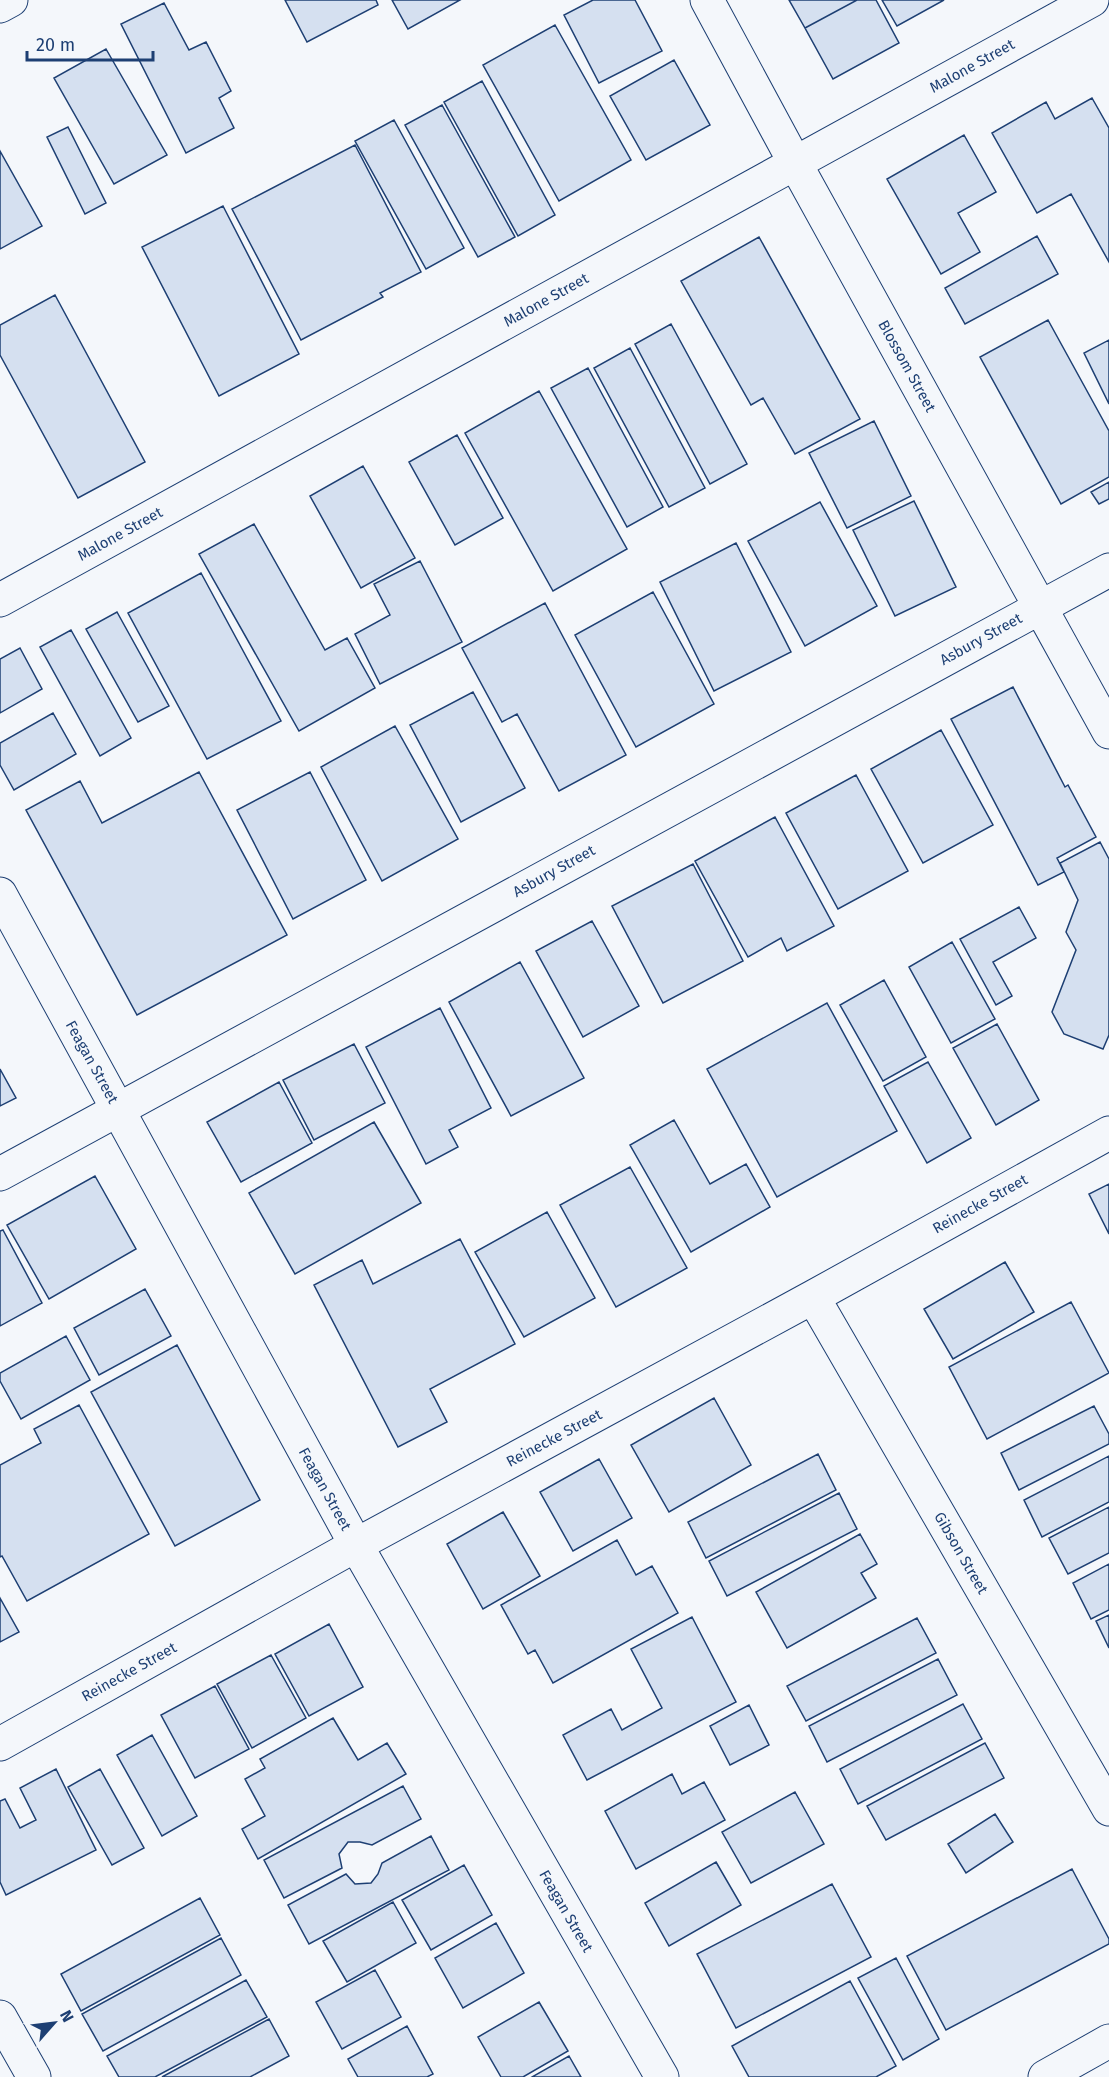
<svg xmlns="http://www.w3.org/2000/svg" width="1109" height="2077" viewBox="0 0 1109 2077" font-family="'Fira Sans',sans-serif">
<rect width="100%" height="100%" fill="#f4f7fb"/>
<!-- building -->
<path fill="#d5e0f0" stroke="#1d3f73" stroke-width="1.5" d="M285,0h91l2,5 -71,37z
M392,0h68l-52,29z
M593,0h42l27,51 -63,32 -35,-68z
M789,0h68l-52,28z
M857,0h19l23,43 -66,36 -28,-51z
M882,0h62l-47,26z
M164,3l25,47 17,-8 25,49 -12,7 15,30 -48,25 -65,-129z
M555,25l76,135 -72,41 -76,-136z
M106,49l61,106 -53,29 -60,-106z
M674,60l36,65 -64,35 -36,-64z
M482,81l73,134 -37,21 -74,-134z
M1092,98l17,30v134l-38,-68 -34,19 -45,-80 54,-31 9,17z
M442,105l73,132 -37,20 -73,-132z
M394,120l70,128 -38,21 -71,-128z
M68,127l38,76 -21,11 -38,-77z
M964,135l32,57 -38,21 22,39 -39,22 -54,-95z
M355,145l66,127 -41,21 3,4 -82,43 -69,-131z
M0,151l42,75 -42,23z
M223,206l76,148 -80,42 -77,-149z
M1037,236l21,38 -93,50 -20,-36z
M759,237l101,182 -65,35 -32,-56 -12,7 -70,-124z
M55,295l90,167 -67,36 -78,-143v-30z
M1048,320l61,111v46l-48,27 -81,-147z
M671,324l76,140 -37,20 -75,-140z
M1109,340v64l-25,-51z
M630,348l75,140 -36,19 -75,-139z
M588,368l75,139 -36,20 -76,-139z
M539,391l88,158 -74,42 -88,-158z
M874,421l37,75 -64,32 -38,-75z
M457,435l46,83 -48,27 -46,-83z
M363,466l52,92 -54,30 -51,-92z
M1109,482v17l-10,5 -8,-12z
M914,501l42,86 -61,29 -42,-86z
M820,502l57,104 -72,40 -57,-105z
M254,524l71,126 22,-12 28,50 -76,43 -100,-177z
M736,543l55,109 -77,39 -54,-109z
M420,561l42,81 -82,42 -25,-50 35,-19 -16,-31z
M201,573l80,148 -74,38 -79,-146z
M653,592l61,112 -78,43 -61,-112z
M545,603l81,152 -67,36 -42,-77 -15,8 -40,-74z
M117,612l52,94 -31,16 -52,-93z
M71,630l60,108 -31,18 -60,-109z
M20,648l22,41 -42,24v-54z
M1013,687l52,100 3,-2 28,52 -39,21 7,14 -26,13 -87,-166z
M473,692l52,96 -64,34 -51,-97z
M53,713l23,41 -62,36 -14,-25v-22z
M395,726l63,113 -76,42 -61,-114z
M941,730l52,95 -70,38 -52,-94z
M199,772l88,163 -150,80 -111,-205 54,-29 22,42z
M310,772l56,108 -73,39 -56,-109z
M856,775l52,96 -70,38 -52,-96z
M775,817l59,109 -47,25 -6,-13 -33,19 -53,-96z
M1100,842l9,17v176l-6,14 -39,-15 -12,-22 24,-62 -10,-18 12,-32 -18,-37z
M693,864l50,97 -80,42 -51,-97z
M1019,907l17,31 -43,24 19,34 -16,9 -36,-66z
M592,921l47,85 -56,31 -47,-86z
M952,942l43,77 -44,24 -42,-76z
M520,962l64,116 -73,38 -62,-114z
M884,980l42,77 -43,24 -43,-76z
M827,1003l70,128 -120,66 -70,-128z
M440,1008l51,100 -42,22 9,17 -32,17 -60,-117z
M997,1024l42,76 -43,25 -43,-77z
M354,1044l31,59 -71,37 -31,-60z
M928,1062l43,76 -44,25 -43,-77z
M0,1069l16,29 -16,8z
M279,1082l33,61 -71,39 -34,-60z
M674,1120l36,64 36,-20 24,43 -79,45 -61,-107z
M374,1122l47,81 -126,71 -46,-81z
M630,1167l57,101 -71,39 -56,-102z
M95,1176l41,73 -87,50 -42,-74z
M1109,1184v50l-20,-40z
M547,1212l48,86 -71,39 -49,-85z
M3,1230l39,73 -42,23v-95z
M460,1239l55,105 -85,45 17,33 -49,25 -84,-162 48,-25 11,24z
M1005,1262l29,50 -81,47 -29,-50z
M145,1289l26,47 -72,39 -25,-47z
M1071,1302l38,71 -122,66 -38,-72z
M66,1336l24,44 -69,39 -21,-38v-8z
M177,1345l83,155 -85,46 -84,-154z
M714,1398l37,67 -82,47 -38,-67z
M79,1405l70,129 -122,67 -25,-45 -2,1v-92l41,-22 -7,-14z
M1094,1406l15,28v10l-90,46 -18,-37z
M818,1454l18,36 -130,68 -18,-36z
M1109,1456v46l-67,35 -18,-37z
M599,1459l33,59 -59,33 -33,-59z
M839,1493l18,36 -130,67 -18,-35z
M1109,1507v46l-41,21 -19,-36z
M503,1512l37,64 -57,33 -36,-65z
M860,1534l17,30 -16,9 15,25 -89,50 -31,-56z
M617,1540l19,35 16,-9 26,47 -125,70 -18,-33 -7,4 -27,-49z
M1109,1564v46l-18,9 -18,-36z
M0,1598l19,34 -19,10z
M1109,1615v33l-13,-27z
M692,1617l44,85 -149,78 -24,-45 48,-26 11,21 40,-22 -31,-59z
M917,1618l19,35 -130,68 -19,-35z
M329,1624l34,63 -54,29 -34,-62z
M271,1655l35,63 -54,30 -35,-64z
M938,1659l19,36 -130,67 -18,-36z
M215,1686l34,63 -54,29 -34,-63z
M963,1704l19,35 -124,65 -18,-35z
M749,1705l20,40 -39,20 -20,-39z
M333,1718l25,42 29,-17 19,31 -148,85 -16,-30 23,-13 -20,-37 20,-11 -5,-9z
M152,1735l45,81 -35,20 -45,-81z
M985,1743l19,35 -118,62 -19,-34z
M56,1769l40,81 -90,45 -6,-13v-81l5,-2 15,29 16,-8 -16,-32z
M100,1769l44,79 -32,17 -44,-78z
M672,1774l10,20 22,-12 21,38 -89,49 -31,-58z
M403,1786l18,33 -49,26 -12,-3h-12l-9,12 3,14 -58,30 -20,-38z
M795,1792l29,52 -73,39 -29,-51z
M995,1814l18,28 -47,31 -18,-29z
M431,1836l18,34 -140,74 -21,-39 58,-31 9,10 16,-1 7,-9 4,-11z
M716,1862l25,43 -72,41 -24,-43z
M464,1865l28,50 -61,35 -29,-50z
M1072,1869l37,70v5l-163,86 -39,-74z
M832,1884l39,73 -135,71 -39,-74z
M200,1898l20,37 -139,76 -20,-37z
M393,1902l23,41 -69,39 -24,-41z
M496,1923l28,50 -61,35 -28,-50z
M221,1938l20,37 -138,76 -21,-37z
M896,1958l43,81 -36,21 -45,-82z
M375,1970l26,47 -59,32 -26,-47z
M246,1980l21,37 -112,60h-36l-12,-21z
M850,1981l46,85 -20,11h-127l-17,-31z
M539,2002l29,49 -45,26h-22l-23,-40z
M269,2019l20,37 -39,21h-88z
M407,2026l26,48 -6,3h-69l-10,-18z
M569,2056l12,21h-49z"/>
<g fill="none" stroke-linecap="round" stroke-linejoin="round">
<defs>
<path id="street" d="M707,0l88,163 314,569
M0,6l11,-6
M0,600l1092,-600
M0,1174l1109,-604
M813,1297l296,512
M0,1744l356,-199 457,-248 296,-164
M0,2017l34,60"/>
<path id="secondary" d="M0,894l356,651 306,532
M1045,2077l64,-36"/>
</defs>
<!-- street casing -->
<use href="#street" stroke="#1d3f73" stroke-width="35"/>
<!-- secondary casing -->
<use href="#secondary" stroke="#1d3f73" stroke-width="35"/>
<!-- street -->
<use href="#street" stroke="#f4f7fb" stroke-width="33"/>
<!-- secondary -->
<use href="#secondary" stroke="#f4f7fb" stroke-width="33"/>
</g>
<g text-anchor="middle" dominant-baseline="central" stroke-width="4.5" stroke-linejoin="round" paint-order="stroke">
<!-- street labels -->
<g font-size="15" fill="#1d3f73" stroke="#f4f7fb">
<text transform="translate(972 66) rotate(-29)">Malone Street</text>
<text transform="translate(546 300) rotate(-29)">Malone Street</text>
<text transform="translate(907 366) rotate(61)">Blossom Street</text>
<text transform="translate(120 534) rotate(-29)">Malone Street</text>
<text transform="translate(981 639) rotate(-29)">Asbury Street</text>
<text transform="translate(554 871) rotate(-29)">Asbury Street</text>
<text transform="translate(92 1062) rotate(61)">Feagan Street</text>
<text transform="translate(980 1204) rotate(-29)">Reinecke Street</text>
<text transform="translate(554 1438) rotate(-28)">Reinecke Street</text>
<text transform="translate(325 1489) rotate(61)">Feagan Street</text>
<text transform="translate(961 1553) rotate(60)">Gibson Street</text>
<text transform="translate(129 1672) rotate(-29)">Reinecke Street</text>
<text transform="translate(566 1911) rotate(60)">Feagan Street</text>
</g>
</g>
<!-- north arrow -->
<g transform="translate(54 2023) rotate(62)" stroke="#f4f7fb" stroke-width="4.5" paint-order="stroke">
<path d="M0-4.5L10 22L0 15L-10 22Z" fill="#1d3f73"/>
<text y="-9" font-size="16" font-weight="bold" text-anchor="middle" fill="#1d3f73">N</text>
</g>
<!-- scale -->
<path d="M27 51v9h126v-9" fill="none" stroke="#1d3f73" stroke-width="3"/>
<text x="36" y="51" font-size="18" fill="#1d3f73" stroke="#f4f7fb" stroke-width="4.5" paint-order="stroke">20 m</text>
</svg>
